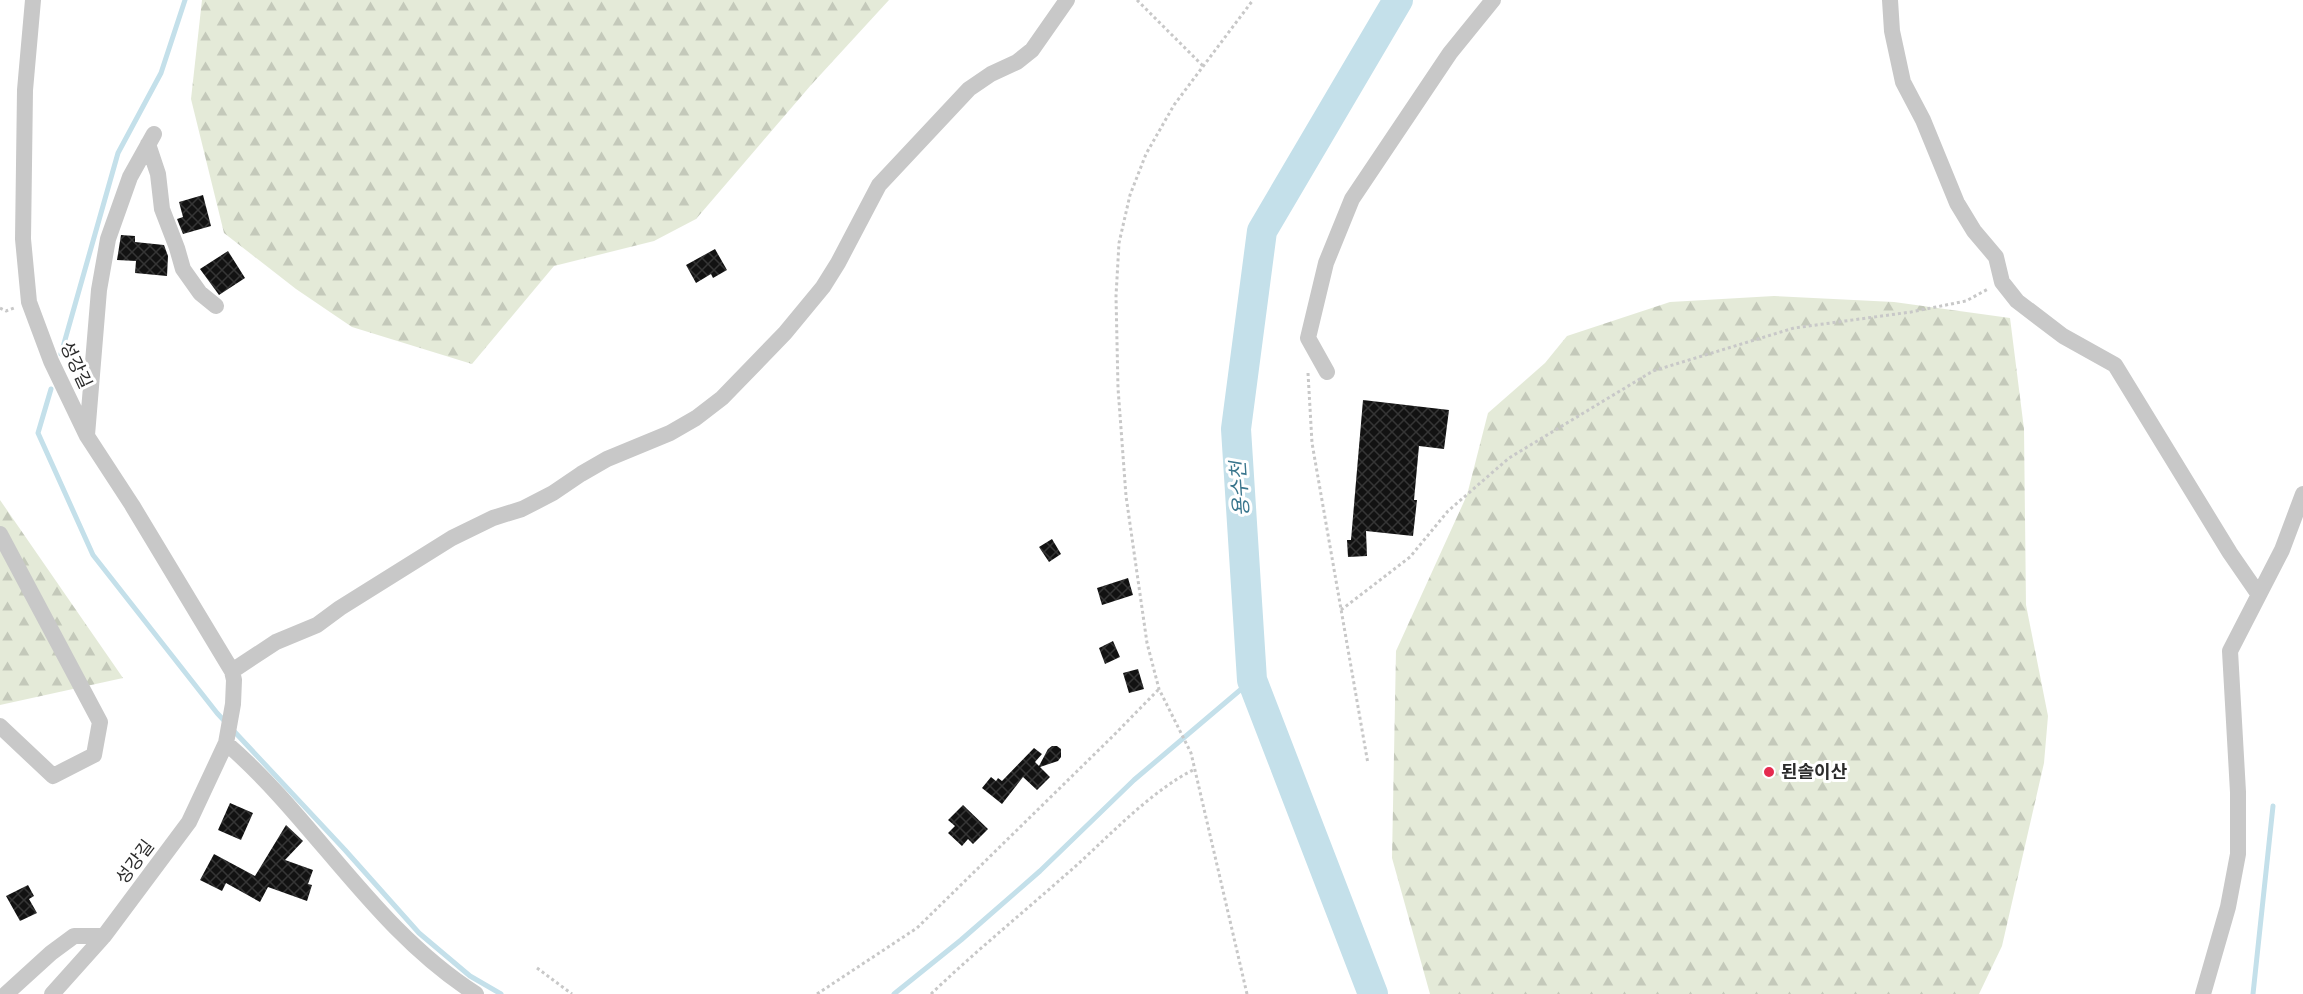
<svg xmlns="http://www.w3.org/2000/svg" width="2303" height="994" viewBox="0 0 2303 994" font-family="Karla,'Noto Sans KR',sans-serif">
<defs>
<pattern id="forest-firs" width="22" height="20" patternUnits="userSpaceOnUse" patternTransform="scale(1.5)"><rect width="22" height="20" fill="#e4ead8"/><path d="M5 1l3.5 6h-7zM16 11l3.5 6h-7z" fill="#c4c9ba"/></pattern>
<pattern id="building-cross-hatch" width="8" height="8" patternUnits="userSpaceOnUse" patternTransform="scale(1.5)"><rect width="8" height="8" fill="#121212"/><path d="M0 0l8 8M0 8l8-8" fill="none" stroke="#353535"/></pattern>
</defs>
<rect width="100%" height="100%" fill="#fff"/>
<!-- forest -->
<path fill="url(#forest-firs)" d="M202,0h687l-78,85 -115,134 -42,22 -100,25 -82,98 -120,-37 -56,-38 -72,-56 -33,-134z
M1774,296l120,6 116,16 14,111 2,176 22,111 -4,47 -42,183 -23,48h-549l-38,-136 4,-207 71,-156 21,-82 57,-50 22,-27 103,-34z
M0,500l123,178 -123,27z"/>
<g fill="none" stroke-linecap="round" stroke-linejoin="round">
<!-- stream -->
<path stroke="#c4e0ea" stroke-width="5" d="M61,354l57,-201 43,-80 24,-73
M51,389l-13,44 55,122 124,158 128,137 74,83 51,43 31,18
M894,994l67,-54 79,-69 94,-91 118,-100
M2253,994l20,-188"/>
<!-- river -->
<path stroke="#c4e0ea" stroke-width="30" d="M1373,994l-121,-314 -16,-251 26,-198 136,-231"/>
</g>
<!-- building -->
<path fill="url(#building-cross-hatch)" d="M203,195l8,31 -28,8 -6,-15 6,-2 -4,-15z
M121,235l14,1v6l29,3 4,11 -1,20 -32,-3 1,-12 -19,-1z
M715,249l12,21 -14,8 -2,-4 -15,9 -10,-18z
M228,251l17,27 -26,17 -19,-26z
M1363,400l86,10 -5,39 -25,-3 -5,54h3l-4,36 -47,-5 1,25 -19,1 -1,-17h4z
M1052,539l9,15 -12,8 -10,-15z
M1128,578l5,17 -31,10 -5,-17z
M1113,641l7,16 -15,7 -6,-16z
M1138,669l6,20 -15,4 -6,-20z
M1052,746h5l4,3v8l-3,4 -18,6 10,10 -13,13 -14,-13 -21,27 -20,-16 9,-11 5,4 2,-3 4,3 32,-33 8,6 -7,8 4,4 9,-17z
M230,803l23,10 -12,27 -23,-10z
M963,805l25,24 -15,15 -5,-5 -6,7 -14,-13 7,-7 -7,-6z
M286,825l17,16 -18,19 28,10 -5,14 4,1 -5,16 -39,-14 -8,15 -34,-19 -4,8 -22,-11 14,-26 41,22z
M28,885l6,11 -5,3 8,14 -17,8 -14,-25z"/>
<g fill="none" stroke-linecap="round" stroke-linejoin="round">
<!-- path -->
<path stroke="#c8c8c8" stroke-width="3" stroke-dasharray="3 3" stroke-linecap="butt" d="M1137,0l66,66
M0,308l6,3 8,-3
M1308,373l4,70 56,321
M1341,610l69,-53 38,-46 61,-53 144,-87 141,-43 117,-16 55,-11 22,-12
M537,968l35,26
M817,994l100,-66 197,-193 45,-46
M931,994c48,-46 99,-87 148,-131 33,-30 74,-73 114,-93
M1247,994l-56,-241 -32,-64 -12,-46 -21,-147 -8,-108 -2,-92 3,-53 11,-48 16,-41 28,-49 79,-105"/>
<!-- street -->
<path stroke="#c8c8c8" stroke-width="16" d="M33,0l-8,90 -2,149 6,63 22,59 36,75 45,69 100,166 2,9 -1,24 -7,39 -37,79 -85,114 -52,58
M1890,0l2,31 11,51 20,38 34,83 17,28 22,26 6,25 15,19 46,35 52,29 115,188 29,42
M148,144l10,30 4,35 15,39 6,21 17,24 16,13
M1327,372l-19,-34 18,-75 26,-64 98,-146 43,-53
M87,435l12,-145 9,-51 22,-62 24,-43
M0,534l100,188 -6,33 -41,21 -53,-50
M232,671l44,-29 41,-17 23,-17 112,-70 41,-20 29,-9 31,-16 28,-19 26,-15 63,-26 26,-15 26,-20 63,-65 38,-46 15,-24 41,-78 90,-96 22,-15 26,-12 15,-12 35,-50
M226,743c89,77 148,186 250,251
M6,994l45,-41 23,-17h30
M2203,994l25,-87 10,-53v-62l-8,-141 52,-101 21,-56"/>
</g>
<!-- markers -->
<circle fill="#e52b4f" stroke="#fff" stroke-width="2" cx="1769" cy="772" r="6"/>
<g text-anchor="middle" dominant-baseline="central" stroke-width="6" stroke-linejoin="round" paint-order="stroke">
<!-- street labels -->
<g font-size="18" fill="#2b2b2b" stroke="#fff">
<text transform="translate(76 365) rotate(65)">성강길</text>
<text transform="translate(135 862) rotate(-53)">성강길</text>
</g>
<!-- poi labels -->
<g font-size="18" font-weight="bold" fill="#2b2b2b" stroke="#fff" text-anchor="start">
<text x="1781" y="772">된솔이산</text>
</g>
<!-- water labels -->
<g font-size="20" font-style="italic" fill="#3a768d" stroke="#fff">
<text transform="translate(1240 489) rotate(-94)">용수천</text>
</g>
</g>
</svg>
